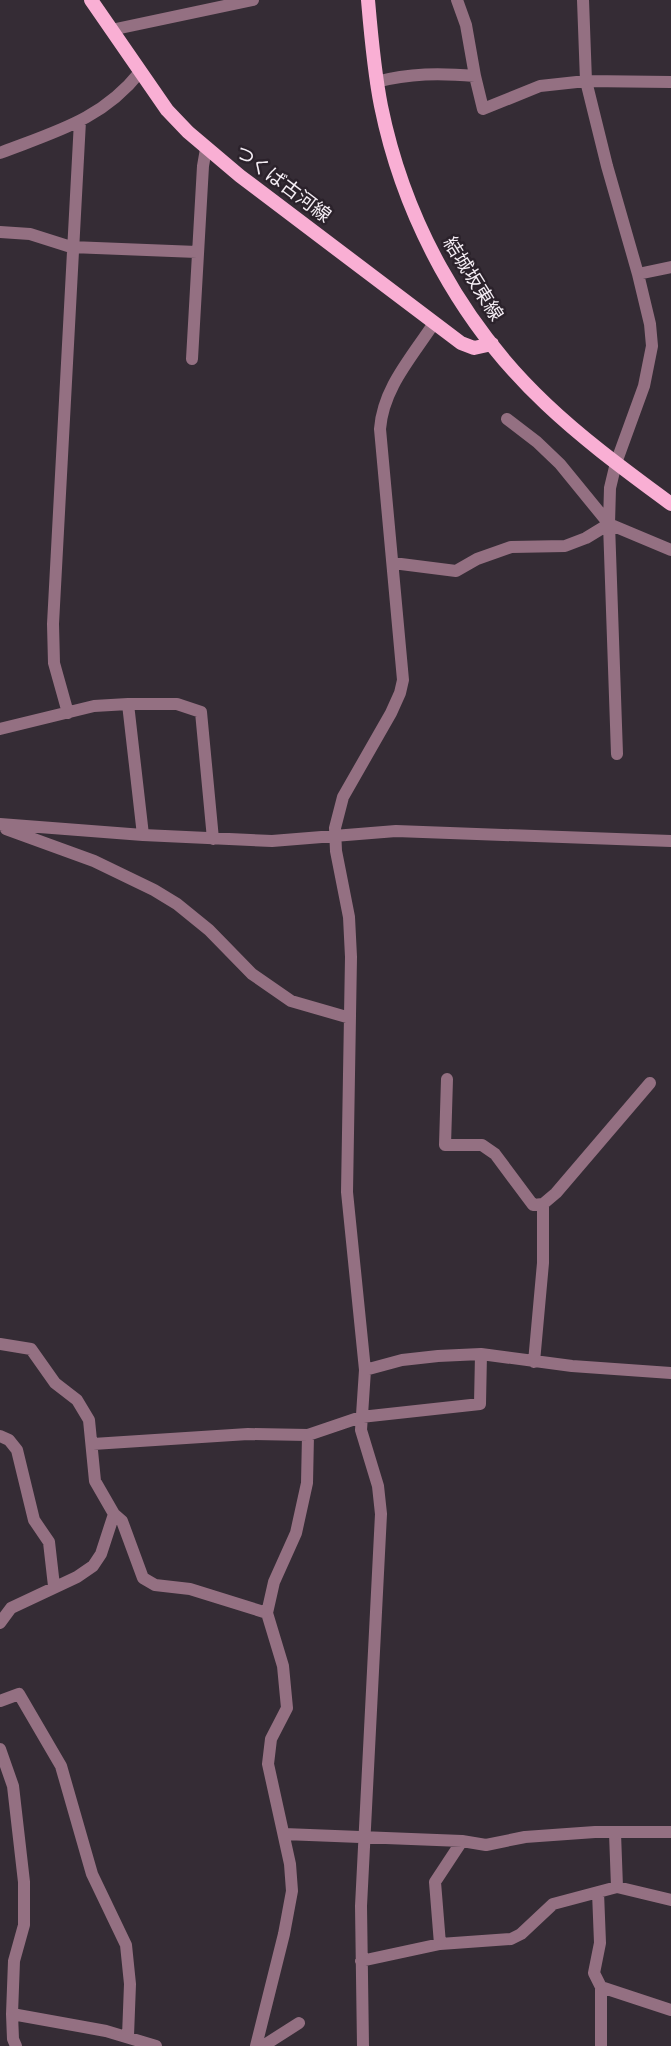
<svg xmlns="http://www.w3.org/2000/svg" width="671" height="2046" viewBox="0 0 671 2046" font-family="'Nunito Sans','Noto Sans JP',sans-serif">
<rect width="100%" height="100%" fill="#352c35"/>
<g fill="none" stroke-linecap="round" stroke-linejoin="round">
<!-- minor -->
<path stroke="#947082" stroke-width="12" d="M583,0l3,81 21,85 31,108 12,50 2,22 -8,40 -28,77 -6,25 -1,36 8,230
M111,30l142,-30
M475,76l8,33 57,-23 46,-5 85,1
M376,82c34,-9 64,-9 99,-6l-9,-51 -9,-25
M0,153c54,-21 102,-33 140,-81
M0,232l30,2 41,13 126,5
M638,274l33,-7
M192,359l11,-193 3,-17
M507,419l30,23 23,22 49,60 62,26
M393,563l63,8 21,-12 34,-12 54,-1 21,-8 23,-14
M128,704h49l24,8 12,127
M68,713l-14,-50 -1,-39 27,-503
M0,729l94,-23 34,-2 15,131
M0,824l143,11 129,6 124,-10 275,10
M6,829l88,32 60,29 23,14 32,26 43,44 39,27 59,17
M447,1079l-2,66h37l13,9 38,51 10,-1 13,-11 94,-110
M0,1344l31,5 24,34 22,17 12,20 6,61 19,33 8,7 21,57 12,7 35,4 77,24
M534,1362l9,-99v-59
M365,1370l37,-10 36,-4 43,-2 91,12 99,7
M0,1436l9,4 8,10 17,70 15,22 5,44
M93,1444l155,-10 60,1 53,-18 119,-13 1,-50
M0,1623l11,-15 66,-31 16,-11 8,-12 13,-40
M0,1701l19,-7 42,72 31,108 34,71 4,39 -2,52
M0,1749l13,37 11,96v43l-10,36 -2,53 94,17 50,15
M284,1834l178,7 24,4 39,-8 70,-5h76
M617,1887l54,13
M598,1892l2,51 -6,30 7,14 70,23
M440,1944l-5,-62 27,-41
M361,1961l79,-17 71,-5 10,-5 32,-30 64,-17 -2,-54
M601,1987v59
M12,2014l1,25 3,7
M256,2046l28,-112 8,-43 -2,-27 -22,-100 3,-25 16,-31 -4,-42 -16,-53 7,-31 22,-49 11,-50 1,-48
M263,2046l36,-23
M363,2046l-2,-140 20,-392 -3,-28 -17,-56 4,-60 -18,-178 4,-235 -2,-40 -13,-66 -1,-23 8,-31 48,-84 9,-20 3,-13 -23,-251c3,-41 32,-72 54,-106"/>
<!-- major -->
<path stroke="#f9afd4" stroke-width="14" d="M91,0l76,110 21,22 52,44 221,167 13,5 18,-4
M368,0c3,35 6,71 13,106 23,113 81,219 165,298 39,37 82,68 125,100"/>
</g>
<g text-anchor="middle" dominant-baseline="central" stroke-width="5" stroke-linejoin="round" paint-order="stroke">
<!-- street labels -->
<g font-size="19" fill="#f4edf4" stroke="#2b222b">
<text transform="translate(283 184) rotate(37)">つくば古河線</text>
<text transform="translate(473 279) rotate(58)">結城坂東線</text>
</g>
</g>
</svg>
